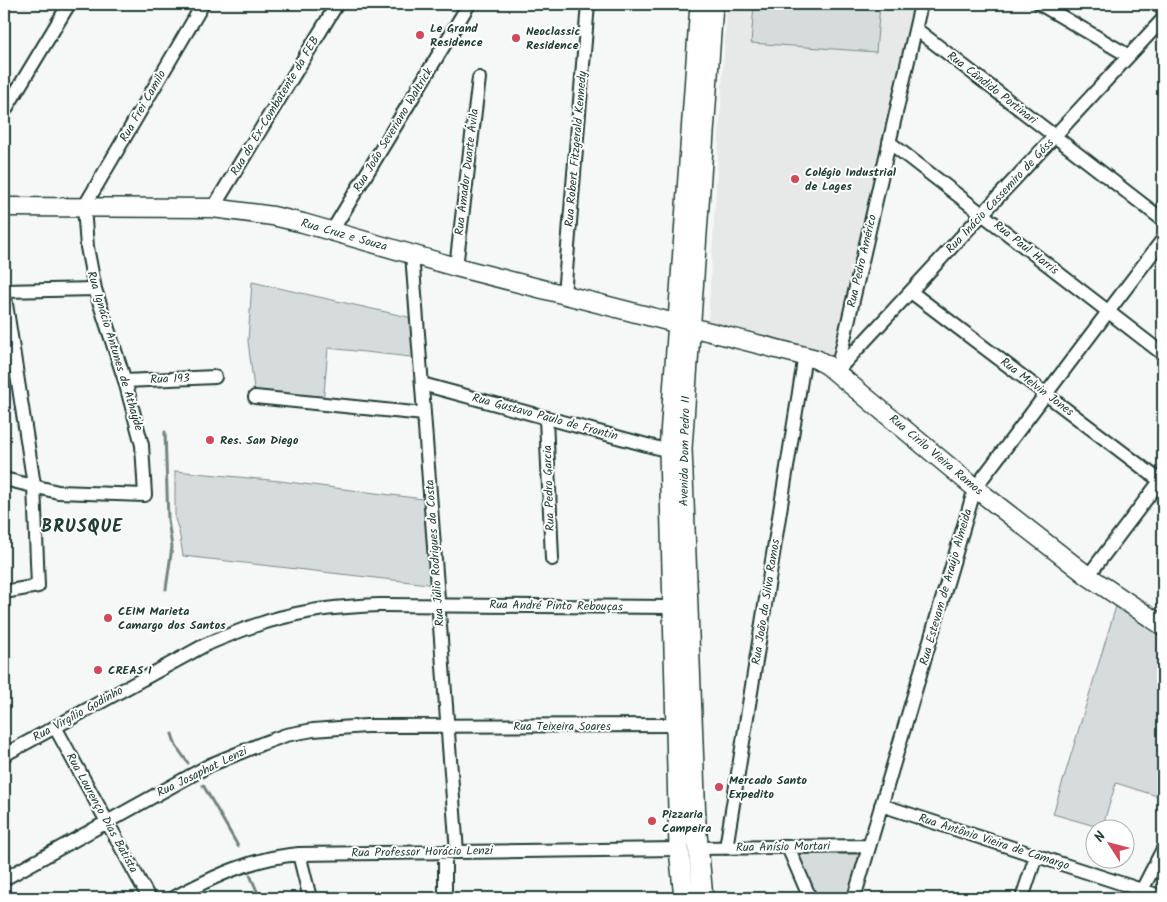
<svg xmlns="http://www.w3.org/2000/svg" width="1167" height="902" viewBox="0 0 1167 902" font-family="Kalam,sans-serif">
<rect width="100%" height="100%" fill="#f6f7f7"/>
<filter id="ink" filterUnits="userSpaceOnUse"><feTurbulence type="fractalNoise" baseFrequency=".02" numOctaves="2"/><feDisplacementMap in="SourceGraphic" scale="10" xChannelSelector="R" yChannelSelector="G"/><feConvolveMatrix kernelMatrix="1 2 1 2 8 2 1 2 1" color-interpolation-filters="sRGB"/></filter>
<g filter="url(#ink)">
<!-- built -->
<path fill="#e6e9e8" d="M727,4h187l-81,353 -21,-10 -104,-24z"/>
<!-- green -->
<path fill="#d6dcdb" stroke="#7a8c88" d="M754,4h126l-4,48 -125,-9z
M252,282l165,37 3,39 -92,-10 -5,56 -68,-7 -7,-56z
M175,471l105,10 151,19 6,85 -254,-29 -4,-25 -4,-12z
M1117,603l46,30v165l-47,-15 -14,45 -49,-14z
M798,854h64l-14,44h-30z"/>
<g fill="none" stroke-linecap="round" stroke-linejoin="round">
<!-- stream -->
<path stroke="#72857f" stroke-width="3" d="M165,432l3,88 4,27 -6,42
M172,734l4,12 12,17
M203,785l35,61
M250,875l10,23"/>
<defs>
<path id="street" d="M1040,4l89,52
M916,29l247,191
M4,112l65,-108
M889,142l274,212
M213,208l124,-204
M332,231l137,-227
M412,254l45,598
M456,267l23,-189
M4,291l91,-2
M911,292l252,191
M564,295l24,-291
M837,370l84,-366
M836,372l327,-353
M125,381l90,-4
M422,384l247,67
M255,397l169,17
M546,418l6,141
M4,479l54,13 87,3 -3,-50 -17,-64 -30,-92 -8,-42 -3,-40 119,-203
M1088,576l75,-99
M4,592l34,-6 -4,-101 -30,-194
M55,727l94,171
M4,755l201,-110c33,-14 66,-27 102,-33 24,-5 49,-6 73,-7l293,2
M881,805l282,92
M788,847l22,51
M697,848l172,-2
M726,848l79,-493
M299,854l11,44
M4,879l206,-114 51,-21 25,-9 27,-5 53,-4 310,-1
M1142,890l21,-41
M173,898c42,-22 79,-40 126,-44l380,-5
M445,898v-46
M854,898l121,-410 188,-249
M1022,898l14,-42"/>
<path id="secondary" d="M1161,4l2,1
M4,207l209,1 60,8 30,7 153,44 360,92 11,6 148,123 113,88 75,50"/>
<path id="primary" d="M684,898l-5,-49 -10,-398 31,-447
M703,898l-7,-75 -14,-375 31,-444"/>
</defs>
<!-- street casing -->
<use href="#street" stroke="#1f3d34" stroke-width="16"/>
<!-- secondary casing -->
<use href="#secondary" stroke="#1f3d34" stroke-width="21"/>
<!-- primary casing -->
<use href="#primary" stroke="#1f3d34" stroke-width="22"/>
<!-- street -->
<use href="#street" stroke="#fff" stroke-width="12"/>
<!-- secondary -->
<use href="#secondary" stroke="#fff" stroke-width="18"/>
<!-- primary -->
<use href="#primary" stroke="#fff" stroke-width="19"/>
</g>
</g>
<!-- markers -->
<g fill="#d1495b" stroke="#fff" stroke-width="2">
<circle cx="420" cy="35" r="5"/>
<circle cx="516" cy="38" r="5"/>
<circle cx="795" cy="179" r="5"/>
<circle cx="210" cy="440" r="5"/>
<circle cx="108" cy="618" r="5"/>
<circle cx="98" cy="670" r="5"/>
<circle cx="719" cy="787" r="5"/>
<circle cx="652" cy="821" r="5"/>
</g>
<g text-anchor="middle" dominant-baseline="central" stroke-width="4" stroke-linejoin="round" paint-order="stroke">
<!-- poi labels -->
<g font-size="12" font-weight="bold" fill="#1f3d34" stroke="#fff" text-anchor="start">
<text x="430" y="28">Le Grand<tspan x="430" dy="14">Residence</tspan></text>
<text x="526" y="31">Neoclassic<tspan x="526" dy="14">Residence</tspan></text>
<text x="805" y="172">Colégio Industrial<tspan x="805" dy="14">de Lages</tspan></text>
<text x="220" y="440">Res. San Diego</text>
<text x="118" y="611">CEIM Marieta<tspan x="118" dy="14">Camargo dos Santos</tspan></text>
<text x="108" y="670">CREAS I</text>
<text x="729" y="780">Mercado Santo<tspan x="729" dy="14">Expedito</tspan></text>
<text x="662" y="814">Pizzaria<tspan x="662" dy="14">Campeira</tspan></text>
</g>
<!-- street labels -->
<g font-size="12" fill="#1f3d34" stroke="#fff">
<text transform="translate(992 88) rotate(38)">Rua Cândido Portinari</text>
<text transform="translate(143 106) rotate(-60)">Rua Frei Camilo</text>
<text transform="translate(275 106) rotate(-59)">Rua do Ex-Combatente da FEB</text>
<text transform="translate(393 130) rotate(-59)">Rua João Severiano Waltrick</text>
<text transform="translate(576 149) rotate(-85)">Rua Robert Fitzgerald Kennedy</text>
<text transform="translate(467 172) rotate(-83)">Rua Amador Duarte Ávila</text>
<text transform="translate(1000 196) rotate(-47)">Rua Inácio Cassemiro de Góss</text>
<text transform="translate(344 235) rotate(16)">Rua Cruz e Souza</text>
<text transform="translate(1026 248) rotate(38)">Rua Paul Harris</text>
<text transform="translate(862 261) rotate(-77)">Rua Pedro Américo</text>
<text transform="translate(115 351) rotate(73)">Rua Ignácio Antunes de Athaýde</text>
<text transform="translate(170 379) rotate(-2)">Rua 193</text>
<text transform="translate(1037 387) rotate(37)">Rua Melvin Jones</text>
<text transform="translate(545 417) rotate(15)">Rua Gustavo Paulo de Frontin</text>
<text transform="translate(685 451) rotate(-89)">Avenida Dom Pedro II</text>
<text transform="translate(936 455) rotate(40)">Rua Cirilo Vieira Ramos</text>
<text transform="translate(549 488) rotate(-92)">Rua Pedro Garcia</text>
<text transform="translate(435 553) rotate(-94)">Rua Júlio Rodrigues da Costa</text>
<text transform="translate(946 587) rotate(-74)">Rua Estevam de Araújo Almeida</text>
<text transform="translate(766 602) rotate(-81)">Rua João da Silva Ramos</text>
<text transform="translate(556 606) rotate(1)">Rua André Pinto Rebouças</text>
<text transform="translate(78 714) rotate(-29)">Rua Virgílio Godinho</text>
<text x="562" y="726">Rua Teixeira Soares</text>
<text transform="translate(202 772) rotate(-26)">Rua Josaphat Lenzi</text>
<text transform="translate(102 813) rotate(61)">Rua Lourenço Dias Batista</text>
<text transform="translate(994 842) rotate(18)">Rua Antônio Vieira de Camargo</text>
<text transform="translate(783 847) rotate(-1)">Rua Anísio Mortari</text>
<text transform="translate(422 852) rotate(-1)">Rua Professor Horácio Lenzi</text>
</g>
<!-- district labels -->
<g font-size="18" font-weight="bold" letter-spacing="1" fill="#1f3d34" stroke="#fff">
<text x="82" y="527">BRUSQUE</text>
</g>
</g>
<!-- margin -->
<rect width="1167" height="902" fill="none" stroke="#fff" stroke-width="20"/>
<rect x="10" y="10" width="1147" height="882" fill="none" stroke="#1f3d34" stroke-width="2" filter="url(#ink)"/>
<!-- north arrow -->
<g transform="translate(1110 844) rotate(306)"><circle r="24" fill="#ffffff" stroke="#a5b1ae"/>
<path d="M0-4L9 19L0 12L-9 19Z" fill="#d1495b"/>
<text y="-8" font-size="14" font-weight="bold" text-anchor="middle" fill="#1f3d34">N</text>
</g>
</svg>
